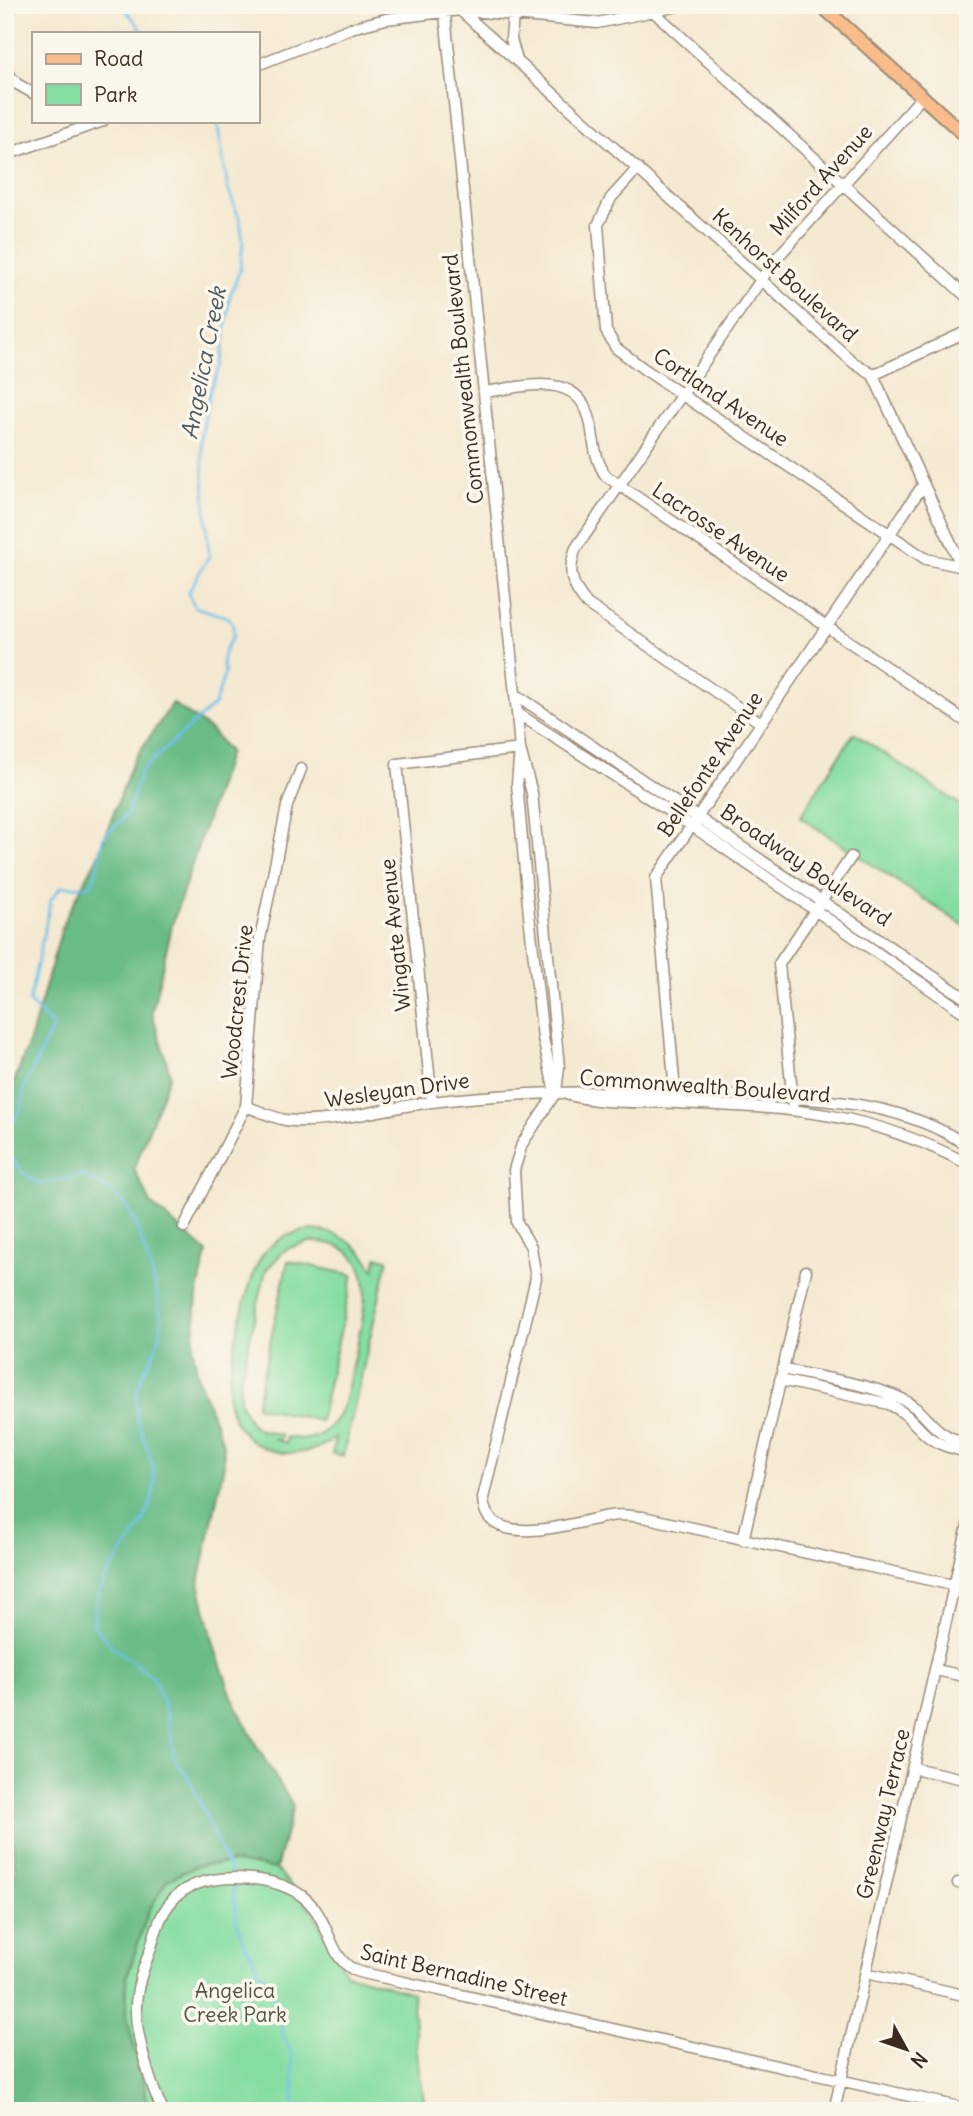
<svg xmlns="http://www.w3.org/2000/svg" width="973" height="2116" viewBox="0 0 973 2116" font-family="Delius,sans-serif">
<rect width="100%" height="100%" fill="#fbf7ec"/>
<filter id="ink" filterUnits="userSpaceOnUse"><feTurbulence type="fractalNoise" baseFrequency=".0143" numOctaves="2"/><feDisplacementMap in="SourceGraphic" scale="14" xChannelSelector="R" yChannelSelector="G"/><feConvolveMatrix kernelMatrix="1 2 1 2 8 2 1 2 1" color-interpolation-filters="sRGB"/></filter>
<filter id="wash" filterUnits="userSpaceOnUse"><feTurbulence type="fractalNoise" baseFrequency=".00686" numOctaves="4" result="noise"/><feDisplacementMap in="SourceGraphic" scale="28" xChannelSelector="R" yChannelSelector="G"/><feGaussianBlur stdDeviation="1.57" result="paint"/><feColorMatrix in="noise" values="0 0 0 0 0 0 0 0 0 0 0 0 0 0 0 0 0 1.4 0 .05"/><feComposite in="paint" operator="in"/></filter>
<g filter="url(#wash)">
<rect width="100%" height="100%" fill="#f4e9d1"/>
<!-- green -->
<path fill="#84dda1" stroke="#608460" stroke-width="2" fill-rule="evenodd" d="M854,733l114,77 -2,117 -166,-110z
M311,1230c29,1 49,14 63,40l3,-13 11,2 -45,197 -11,-2 3,-16c-38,29 -96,16 -106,-35 -5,-24 19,-131 35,-150 12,-15 29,-21 47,-23zM309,1242c78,-2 55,73 44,119 -5,24 -7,53 -27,69 -12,11 -24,10 -40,7v6l-13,-4 7,1 1,-5 -21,-5 -9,-6 -11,-22v-22l26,-110 20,-21z
M288,1261l65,14 -33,146 -64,-15z
M236,1862l40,7 37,42 32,62 67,20 6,70 8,48h-276l-24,-97 1,-37 21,-65 19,-32 29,-14z"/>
<!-- forest -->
<path fill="#6bbc87" stroke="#537352" stroke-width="2" d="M173,703l39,28 17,21 -57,173 -20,87 18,62 -36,95 17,35 56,48 -10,44 -4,53 5,29 25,65 1,22 -25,118 16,66 18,50 23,46 37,61 -17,63 -40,-7 -40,4 -29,14 -19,32 -21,65 -1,37 24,97h-145v-216l10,-26 -10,-100v-663l26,-69 33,-116 33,-63 36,-97z"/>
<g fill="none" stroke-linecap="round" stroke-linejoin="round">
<!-- stream -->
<path stroke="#6ec0ea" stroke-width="2.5" d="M122,5l22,28
M217,121l11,68 12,31 3,21 -3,29 -10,26 -9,69 -11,25 -9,49 8,117 -21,37 7,14 32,10 6,7v12l-8,14 -3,13 3,9 -10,32 -74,67 -13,42 -25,25 -8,40 -6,8 -28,1 -10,12 -22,103 24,24 -28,60 -4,23 -13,23 3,24 10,15 19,13 44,-9c15,9 32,18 43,32 14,20 39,104 33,128 -5,22 -22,40 -24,64 -2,38 28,62 15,103 -15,49 -57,65 -57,124l19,21 41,31 13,36 8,47 14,17 42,96
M232,1881l5,41 9,25 27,46 11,43 8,19 3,56"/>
</g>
</g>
<g filter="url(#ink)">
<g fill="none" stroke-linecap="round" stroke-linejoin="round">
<defs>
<path id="minor" d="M444,5l73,708 3,36 -3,35 12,131 14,123 11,50
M460,10l394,353 19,12 95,205
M654,12l314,286
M513,15l-2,24 6,21
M257,65l94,-37 35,-9 74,-9 137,13 86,-18
M5,71l12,13 16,9
M5,155l98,-34
M638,168l-27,30 -13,27 8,106 10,17 28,21 282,190 33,7
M873,375l95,-44
M484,392c41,-5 97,-24 107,33 3,18 4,35 15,51l362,247
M515,694l453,306
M517,713l175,113 276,189
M761,723l-174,-119c-16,-19 -20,-32 -11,-56l198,-287 148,-164
M520,749l12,44 27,274 -3,25 -34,52 -8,26 3,53 14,24 5,31 -53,220c2,56 95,23 127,18 10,-2 22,0 33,1l310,68
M566,1094c37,11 74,7 112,9 112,5 188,7 290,61
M432,1102l-35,-338 123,-15
M676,1103l-20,-225 267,-393
M793,1103l-14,-139 72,-107
M246,1106c12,5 26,11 39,14 44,6 102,-13 147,-18 99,-12 197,-12 296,-7 82,4 169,3 240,51
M184,1227l62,-121 14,-167 27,-133 14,-37
M782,1369c39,9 84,14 120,30 28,13 27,36 66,44
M780,1380l109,24c15,7 23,17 34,28 13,13 28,16 45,20
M743,1540l63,-269
M936,1670l32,7
M913,1768l55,12
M958,1883l10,2
M866,1973l102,23
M163,2111c-12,-24 -28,-77 -27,-103 0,-20 7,-39 14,-57 5,-17 9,-35 21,-49 23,-30 84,-28 115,-15 50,20 35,71 73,85l609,137
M834,2111l134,-586"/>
<path id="major" d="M821,5l147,133"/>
</defs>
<!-- minor casing -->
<use href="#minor" stroke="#988a78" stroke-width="13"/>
<!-- major casing -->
<use href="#major" stroke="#988a78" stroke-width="16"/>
<!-- minor -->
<use href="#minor" stroke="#fff" stroke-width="10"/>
<!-- major -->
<use href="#major" stroke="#f9bc8a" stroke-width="12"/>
</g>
</g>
<g text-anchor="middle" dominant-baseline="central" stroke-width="7" stroke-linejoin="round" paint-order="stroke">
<!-- street labels -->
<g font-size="21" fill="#3b2a1e" stroke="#fbf7ec">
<text transform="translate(821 180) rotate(-48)">Milford Avenue</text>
<text transform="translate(785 275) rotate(42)">Kenhorst Boulevard</text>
<text transform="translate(463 379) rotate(-96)">Commonwealth Boulevard</text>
<text transform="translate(721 397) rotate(34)">Cortland Avenue</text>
<text transform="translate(721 532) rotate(34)">Lacrosse Avenue</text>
<text transform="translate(710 764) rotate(-56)">Bellefonte Avenue</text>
<text transform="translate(806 865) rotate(34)">Broadway Boulevard</text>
<text transform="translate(395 935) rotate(-96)">Wingate Avenue</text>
<text transform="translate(237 1002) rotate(-84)">Woodcrest Drive</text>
<text transform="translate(705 1086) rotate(4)">Commonwealth Boulevard</text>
<text transform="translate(397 1090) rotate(-8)">Wesleyan Drive</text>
<text transform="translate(883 1814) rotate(-77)">Greenway Terrace</text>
<text transform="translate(464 1975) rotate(13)">Saint Bernadine Street</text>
</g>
<!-- park labels -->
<g font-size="21" fill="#4d573f" stroke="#fbf7ec">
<text x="235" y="1990">Angelica<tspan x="235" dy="24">Creek Park</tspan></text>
</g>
<!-- water labels -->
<g font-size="23" font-style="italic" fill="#4a575b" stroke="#fbf7ec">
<text transform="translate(203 363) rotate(-79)">Angelica Creek</text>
</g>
</g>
<!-- margin -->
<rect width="973" height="2116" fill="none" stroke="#fbf7ec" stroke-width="28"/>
<!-- legend -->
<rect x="32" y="32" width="228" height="91" fill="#fbf7ec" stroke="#aea59a" stroke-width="2"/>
<rect x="46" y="54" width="35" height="10" fill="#f9bc8a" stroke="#aea59a" stroke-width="2"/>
<text x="94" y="66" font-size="21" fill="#3b2a1e">Road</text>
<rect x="46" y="84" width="35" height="21" fill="#84dda1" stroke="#aea59a" stroke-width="2"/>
<text x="94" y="102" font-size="21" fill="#3b2a1e">Park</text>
<!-- north arrow -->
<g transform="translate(906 2049) rotate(130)" stroke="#fbf7ec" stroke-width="5" paint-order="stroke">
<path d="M0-5L12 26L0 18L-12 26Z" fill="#3b2a1e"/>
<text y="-10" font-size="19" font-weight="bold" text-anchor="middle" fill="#3b2a1e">N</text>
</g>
</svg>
